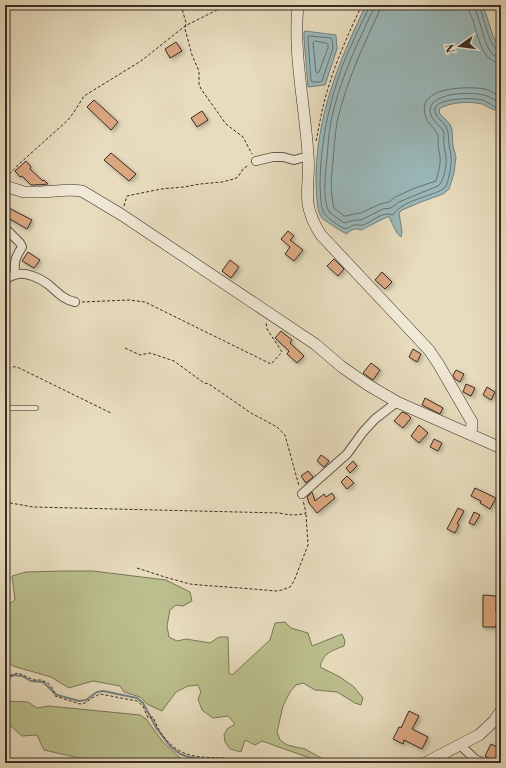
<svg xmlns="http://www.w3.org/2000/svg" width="506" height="768" viewBox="0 0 506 768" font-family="'Libre Bodoni',serif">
<defs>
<filter id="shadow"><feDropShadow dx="2" dy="2" stdDeviation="2" flood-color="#0004"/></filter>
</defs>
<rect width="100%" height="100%" fill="#e7dcbd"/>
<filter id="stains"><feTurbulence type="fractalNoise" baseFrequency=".005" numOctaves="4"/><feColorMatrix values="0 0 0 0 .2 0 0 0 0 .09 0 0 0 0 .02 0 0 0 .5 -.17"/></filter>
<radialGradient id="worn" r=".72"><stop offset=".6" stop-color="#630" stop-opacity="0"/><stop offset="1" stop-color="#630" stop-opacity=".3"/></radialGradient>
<!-- green -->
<path fill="#bbbf8d" stroke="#7a7659" d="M64,571h29l73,9 24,12 2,9 -9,5 -7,-1 -6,5 -3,16 2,11 8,4 9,-2 24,4 9,-6h9l1,36 3,2 38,-35 5,-17 10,-1 6,6 17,5 4,13 30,-12 3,7 -1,5c-13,5 -21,7 -24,21l20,10 14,10 9,11 -2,7 -6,-2 -18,-11 -22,-2 -12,-7 -7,2 -6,7 -7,14 -6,26 3,8 7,5 18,4 18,10 -2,3 -59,-21 -7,4 -10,-5 -4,12 -11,-3 -5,-7 -1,-7 3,-6 8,-5 -7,-8 -15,2 -11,-8 -4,-11 3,-7 -3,-7 -10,1 -12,6 -14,19 -15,-7 -7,-7 -16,-5 -4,-6 -27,-5 -24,7 -18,-11 -38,-11 -8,-7v-52l10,-7 -3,-24 14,-4z
M5,701l23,1 9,6 12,-2 91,9 6,4 17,23 16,15 11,6h-71l-13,-4 -27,-1 -35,-8 -7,-15 -15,1 -11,-10 -6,2z"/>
<!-- water -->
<path fill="#9ab9bb" stroke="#73817f" d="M366,5h116l4,9 7,22 8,15v60l-1,-1c-9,1 -10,-3 -18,-6 -12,-3 -33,-2 -43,5l1,5 10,10 2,6 1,16 3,11 -2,16 -5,16 -6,5 -22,8 -19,8 -3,3 3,19 -1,5 -4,-4 -8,-16h-2l-26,13c-5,-2 -10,-1 -14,4 -7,-3 -12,-7 -18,-11 -2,-2 -6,-3 -7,-5 -6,-7 -5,-24 -6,-33 -1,-66 22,-122 50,-180z
M305,31l31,4 1,14 -12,36 -17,2 -4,-48v-7z"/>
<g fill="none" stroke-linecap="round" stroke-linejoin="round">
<!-- shore -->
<path stroke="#6a7270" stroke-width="1" d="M369,5v3c-9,18 -18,37 -26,56 -14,39 -23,80 -23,122 1,9 0,20 4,27 1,3 16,14 19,15 3,2 8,-2 11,-3 3,-1 6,1 9,0 11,-4 18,-14 30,-10 10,-17 47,-19 53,-29 3,-7 6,-23 5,-30 0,-4 -2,-8 -2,-12 -1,-5 0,-11 -2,-15 -2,-7 -14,-12 -12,-21 3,-9 32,-10 40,-9 4,0 9,1 12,3 3,1 5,4 8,5 2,0 4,0 6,0
M374,5l-1,5c-17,36 -34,72 -42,111 -3,15 -3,31 -5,46 -1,13 -3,33 3,45l15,11 11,-3h6l22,-11 8,-1 8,-6 19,-8 20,-8c6,-4 9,-22 8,-29 0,-4 -2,-8 -2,-12 -1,-4 1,-11 -1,-15 -3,-4 -8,-7 -10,-11 -11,-17 11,-24 24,-25 10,-1 20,-1 30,2 5,2 8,5 14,5
M380,5l-1,7c-17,36 -33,71 -42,110 -2,13 -3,26 -4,40 -2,15 -3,30 1,46l10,8h2l8,-2 7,-1 19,-9 9,-2 6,-5 20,-9 21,-7c2,-8 5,-17 4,-24 0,-4 -2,-8 -2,-12 0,-4 1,-9 -1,-12 -3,-6 -9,-9 -11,-15 -11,-29 31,-31 49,-30 5,0 11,1 15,3 4,2 6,4 11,4
M468,5c0,6 3,10 5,15 5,15 8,42 28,43
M474,5c0,5 3,8 4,12 4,12 6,26 14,37 3,2 5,3 9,3
M479,5c1,4 3,8 4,12 3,9 8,34 18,35
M310,36l21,2 1,2 1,8 -11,33 -2,1h-7l-2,-1 -3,-41v-3z
M315,41l11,2 2,1v4l-9,24 -1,1 -2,-1 -3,-29z"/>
<!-- stream -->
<path stroke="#73817f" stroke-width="2" d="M5,679l9,-4 8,1 9,5 12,1 14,13 22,6 7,-1 11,-8 6,-1 34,7 6,5 14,26 13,17 10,8 9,3 34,5 11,-3 21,4"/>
</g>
<!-- building -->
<path fill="#daa781" stroke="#392c25" filter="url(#shadow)" d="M176,42l6,9 -12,7 -5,-9z
M94,100l24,22 -7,8 -24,-23z
M202,111l6,9 -11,7 -6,-9z
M111,153l25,21 -7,7 -25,-21z
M26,161l5,6 -1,2 13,12 1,-1 4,4 -10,1 -1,-1 -1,1h-5l-9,-9 -2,1 -5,-6z
M5,206l27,14 -5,9 -17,-10v1l-5,-2z
M288,231l6,5 -4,4 13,10 -9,11 -9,-7 5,-7 -9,-8z
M28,252l12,8 -6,8 -12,-7z
M334,259l10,10 -6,7 -11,-10z
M230,260l9,7 -8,11 -9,-7z
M382,272l10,10 -7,7 -10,-9z
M281,331l11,9 -2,3 14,13 -7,7 -10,-9 2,-3 -14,-13z
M413,349l8,5 -4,8 -8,-5z
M371,363l9,7 -7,10 -10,-7z
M456,370l8,4 -4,8 -5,-3 -2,-4z
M466,384l9,4 -4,8 -8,-4z
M487,387l8,5 -4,8 -8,-5z
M425,398l18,10 -3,6 -18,-9z
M402,412l5,2 4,4 -8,10 -9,-7z
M419,425l9,8 -9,10 -8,-7z
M434,439l8,4 -4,8 -8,-4z
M321,455l8,6 -5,6 -7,-6z
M353,461l4,5 -7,7 -4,-5z
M308,471l5,6 -7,6 -5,-7z
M347,476l7,7 -7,6 -6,-7z
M475,488l21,10 -6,11 -10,-6 1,-2 -10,-5z
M312,492l3,9 9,-7 2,3 6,-4 3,5 -18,15 -8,-10 -2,-6z
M458,508l6,3 -7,13 2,1 -4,8 -8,-4z
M474,512l6,3 -6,10 -5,-2z
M483,595l13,1v16h5v12h-5v3h-13z
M409,711l10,5 -7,13 16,8 -6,12 -18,-9 -1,4 -10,-5 6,-12 2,1z
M491,744l10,5 -6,12 -10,-5z"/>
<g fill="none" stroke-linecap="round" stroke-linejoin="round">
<defs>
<path id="lane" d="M5,407l4,1h27"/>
<path id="street" d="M256,161l17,-4h10l11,3 15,-4
M5,228l15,15 2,4c-7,11 -8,14 -7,28
M5,279c3,-1 6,-3 9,-4 11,-4 26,3 35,10 8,7 15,15 26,17
M302,494l45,-40 16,-22 12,-13 22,-17
M460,745l15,14 9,4"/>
<path id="secondary" d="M298,5c-5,50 7,100 10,150 2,16 -2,34 0,49 2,11 7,22 13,31l108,115 10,15 33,57 -1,12
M5,186l19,6h17l29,-2 12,1 40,24 193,129 27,23 26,18 29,17 104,46
M425,763l54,-28 15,-14 7,-10"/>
</defs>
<!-- lane casing -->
<use href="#lane" stroke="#64584b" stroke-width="5.5"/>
<!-- street casing -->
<use href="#street" stroke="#64584b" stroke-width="10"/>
<!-- secondary casing -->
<use href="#secondary" stroke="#392c25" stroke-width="12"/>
<!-- path -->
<path stroke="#392c25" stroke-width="1" stroke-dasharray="3 2" stroke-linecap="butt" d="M181,5l5,18 -1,6 7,26 7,16v13l2,5 25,35 17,13 9,17
M316,141c2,-10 4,-20 6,-30 8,-36 24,-73 40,-106
M6,178l12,-13 50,-45 6,-8 10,-16 57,-35 44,-35 42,-21
M124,206l2,-7 1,-3 34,-7 23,-2 16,-3 22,-2 12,-3 4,-2 5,-8 6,-4
M82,302l47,-2 16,2 126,62 11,-12 -15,-23 -1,-6
M125,348l15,7 10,-2 24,8 30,22 5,1 42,29 26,14 8,8 14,51
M5,373c4,-4 6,-7 12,-6l94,46
M5,502l28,5 246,6c10,2 17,3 27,0l-3,-13
M137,568l31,10 22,6 10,1 53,4 23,2 6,-1 8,-3 4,-6 14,-36 -2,-31
M5,677l13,-4 16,7h7l7,3 4,5 3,8 25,8 5,-1 7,-5 8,-4 37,7 6,5 5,12 5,-1c3,7 6,14 11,20 17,22 36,20 61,21l3,1 2,3 20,1"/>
<!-- lane -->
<use href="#lane" stroke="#efe8d4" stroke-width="4"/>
<!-- street -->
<use href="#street" stroke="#efe8d4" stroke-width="8"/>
<!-- secondary -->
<use href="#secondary" stroke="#efe8d4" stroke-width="11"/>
</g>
<!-- margin -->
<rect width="506" height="768" fill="none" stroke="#e7dcbd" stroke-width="20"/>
<rect x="6" y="6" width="494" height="756" fill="none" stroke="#392c25" stroke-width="2"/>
<rect x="10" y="10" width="486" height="748" fill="none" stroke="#392c25"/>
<!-- north arrow -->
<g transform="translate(460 46) rotate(256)" stroke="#efe8d4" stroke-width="3" paint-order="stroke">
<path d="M0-3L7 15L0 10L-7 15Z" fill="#392c25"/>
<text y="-6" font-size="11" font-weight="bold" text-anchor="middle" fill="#392c25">N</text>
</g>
<rect width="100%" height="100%" filter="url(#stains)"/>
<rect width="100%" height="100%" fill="url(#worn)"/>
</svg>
